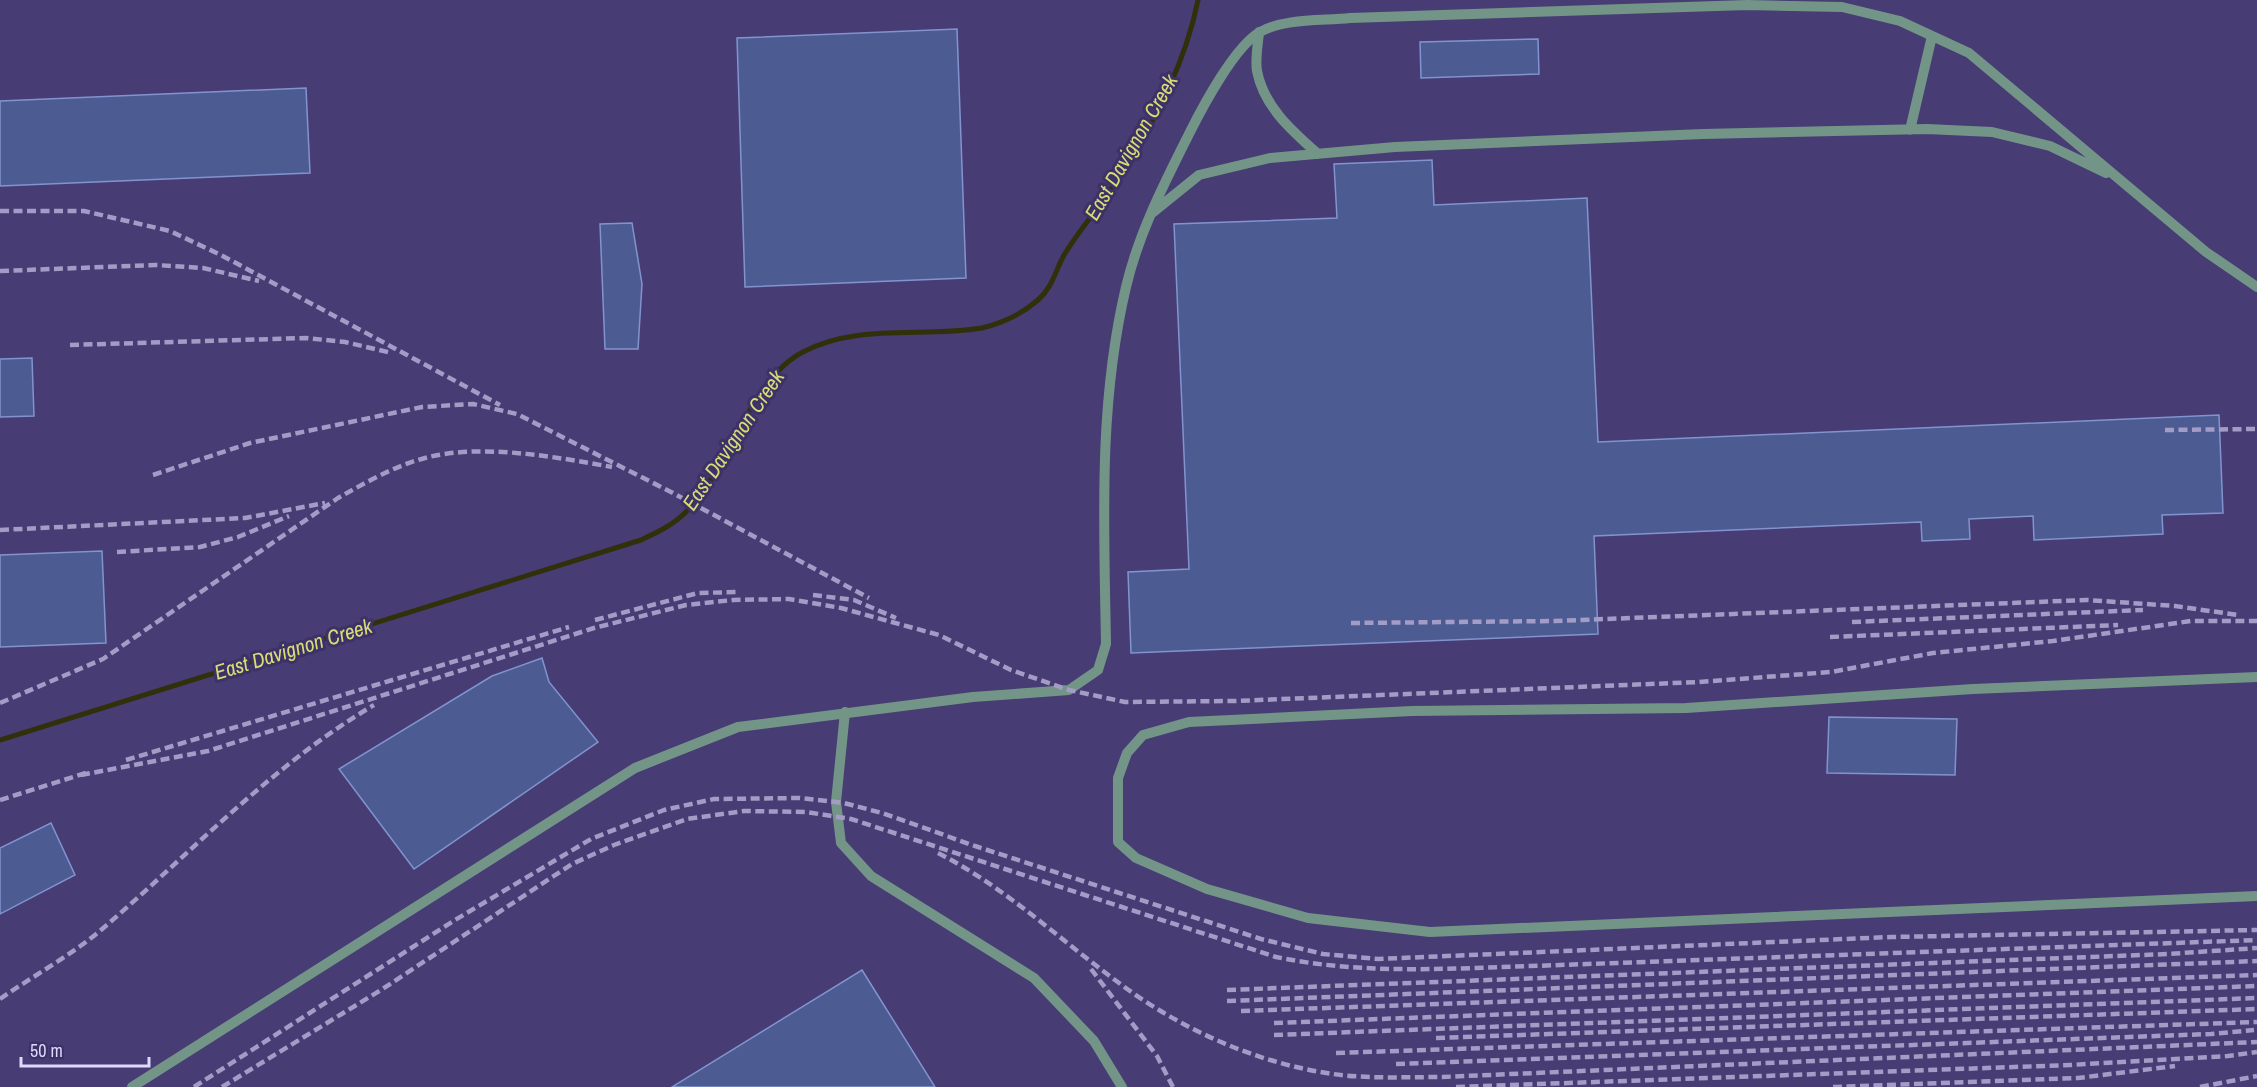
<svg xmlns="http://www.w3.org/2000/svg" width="2257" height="1087" viewBox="0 0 2257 1087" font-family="'Archivo Narrow',sans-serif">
<rect width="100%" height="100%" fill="#473c73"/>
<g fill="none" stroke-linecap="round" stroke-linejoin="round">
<!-- stream -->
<path stroke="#30310a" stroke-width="5" d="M0,740l641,-200c17,-8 32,-15 45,-28 43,-43 64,-133 117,-160 54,-29 120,-14 179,-24 20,-5 40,-14 56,-28 14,-12 17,-28 25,-43 14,-25 35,-47 50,-71 37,-55 72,-120 85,-186"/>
</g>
<!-- building -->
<path fill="#4c5c93" stroke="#8294d0" stroke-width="1.5" d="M957,29l9,249 -221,9 -8,-249z
M1538,39l1,35 -118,4 -1,-36z
M306,88l4,85 -310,13v-85z
M1432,160l2,45 153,-7 11,244 621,-27 4,98 -61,2 1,19 -129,6 -1,-24 -64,3 1,20 -48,2 -1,-19 -327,14 4,98 -467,19 -3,-81 61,-3 -15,-345 163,-6 -3,-54z
M632,223l10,61 -4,65h-33l-5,-125z
M32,358l2,58 -34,1v-58z
M102,551l4,92 -106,4v-92z
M542,658l7,24 49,60 -184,127 -75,-100 153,-93z
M1829,717l128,2 -2,56 -128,-2z
M51,823l24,52 -75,39v-66z
M862,970l73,117h-263z"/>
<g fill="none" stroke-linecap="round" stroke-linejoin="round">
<!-- minor -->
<path stroke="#739588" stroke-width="10" d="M1259,32c-1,12 -4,27 -2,39 7,36 35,60 61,83
M1910,130l22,-94
M1152,213l47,-38 71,-17 125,-11 308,-13 224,-5 65,3 58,14 56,27
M2257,677l-284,12 -287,19 -274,3 -223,11 -46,13 -16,18 -9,25v64l18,16 71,31 101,29 122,14 827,-36
M845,712l-9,90 5,41 30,33 163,102 60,63 28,46
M132,1087l503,-319 103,-41 235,-30 96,-7 29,-20 8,-26c-2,-120 -8,-239 20,-357 13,-55 39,-105 64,-155 13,-26 45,-86 70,-100 25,-14 62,-11 90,-14l397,-13 95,2 58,14 69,32 237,199 51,35"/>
<!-- rail -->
<path stroke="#a39cc6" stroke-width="4.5" stroke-dasharray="9 4.5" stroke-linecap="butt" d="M0,211h84l86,20 51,24 279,150
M0,271l156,-6 47,3 56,13
M70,345l236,-7 39,4 47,11
M2165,430l92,-1
M153,475l97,-32 172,-36 51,-3 44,10 154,78 198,106
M0,530l245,-12 80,-15
M117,552l83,-5 38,-10 51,-21
M813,595l41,5 42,18
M595,620l103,-27 40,-1
M1852,622l291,-12
M1351,623l204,-2 532,-21 88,6 63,9
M1830,637l288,-12
M0,703l103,-44 235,-161c27,-15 56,-32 87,-40 55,-15 131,-1 187,9
M126,760l443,-133
M81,775l127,-24 386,-123 92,-23 47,-5 56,-1 52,9 98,27 72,35 58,20 56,12 110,-1 464,-19 132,-10 102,-19 120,-12 138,-20h66
M0,800l89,-28
M938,853c65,33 119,84 177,127 63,48 140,83 218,94 36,5 73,3 109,3l815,-35
M1091,969l66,87 16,31
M1227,990l941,-36 89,-6
M0,999c33,-23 70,-43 101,-69 90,-77 171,-165 273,-225
M1227,1001l1030,-40
M1241,1011l1016,-36
M1274,1023l983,-37
M1274,1035l983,-37
M1436,1038l821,-29
M1336,1053l921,-31
M1396,1064l815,-30 43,-4
M194,1087l261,-167 136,-81 73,-29 50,-11 86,-1 44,5 38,10 93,33 286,93 62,15 55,5 513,-22 366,-7
M222,1087l159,-97 191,-126 42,-19 73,-26 57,-8 62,1 45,7 425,138c69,14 130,13 200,11l781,-28
M1456,1087l614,-22 158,-9 29,-4
M1833,1087l245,-9 97,-12
M2200,1087l57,-11"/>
</g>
<g text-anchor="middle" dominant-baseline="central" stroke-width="6" stroke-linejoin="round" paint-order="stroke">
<!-- water labels -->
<g font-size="21" font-style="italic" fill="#d8dc77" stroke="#3d3267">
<text transform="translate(1131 147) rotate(-60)">East Davignon Creek</text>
<text transform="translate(733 440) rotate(-56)">East Davignon Creek</text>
<text transform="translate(293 649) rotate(-17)">East Davignon Creek</text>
</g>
</g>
<!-- scale -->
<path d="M21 1057v9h128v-9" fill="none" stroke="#dddafb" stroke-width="3"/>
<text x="30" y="1057" font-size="18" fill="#dddafb" stroke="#3d3267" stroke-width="4.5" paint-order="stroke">50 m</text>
</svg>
